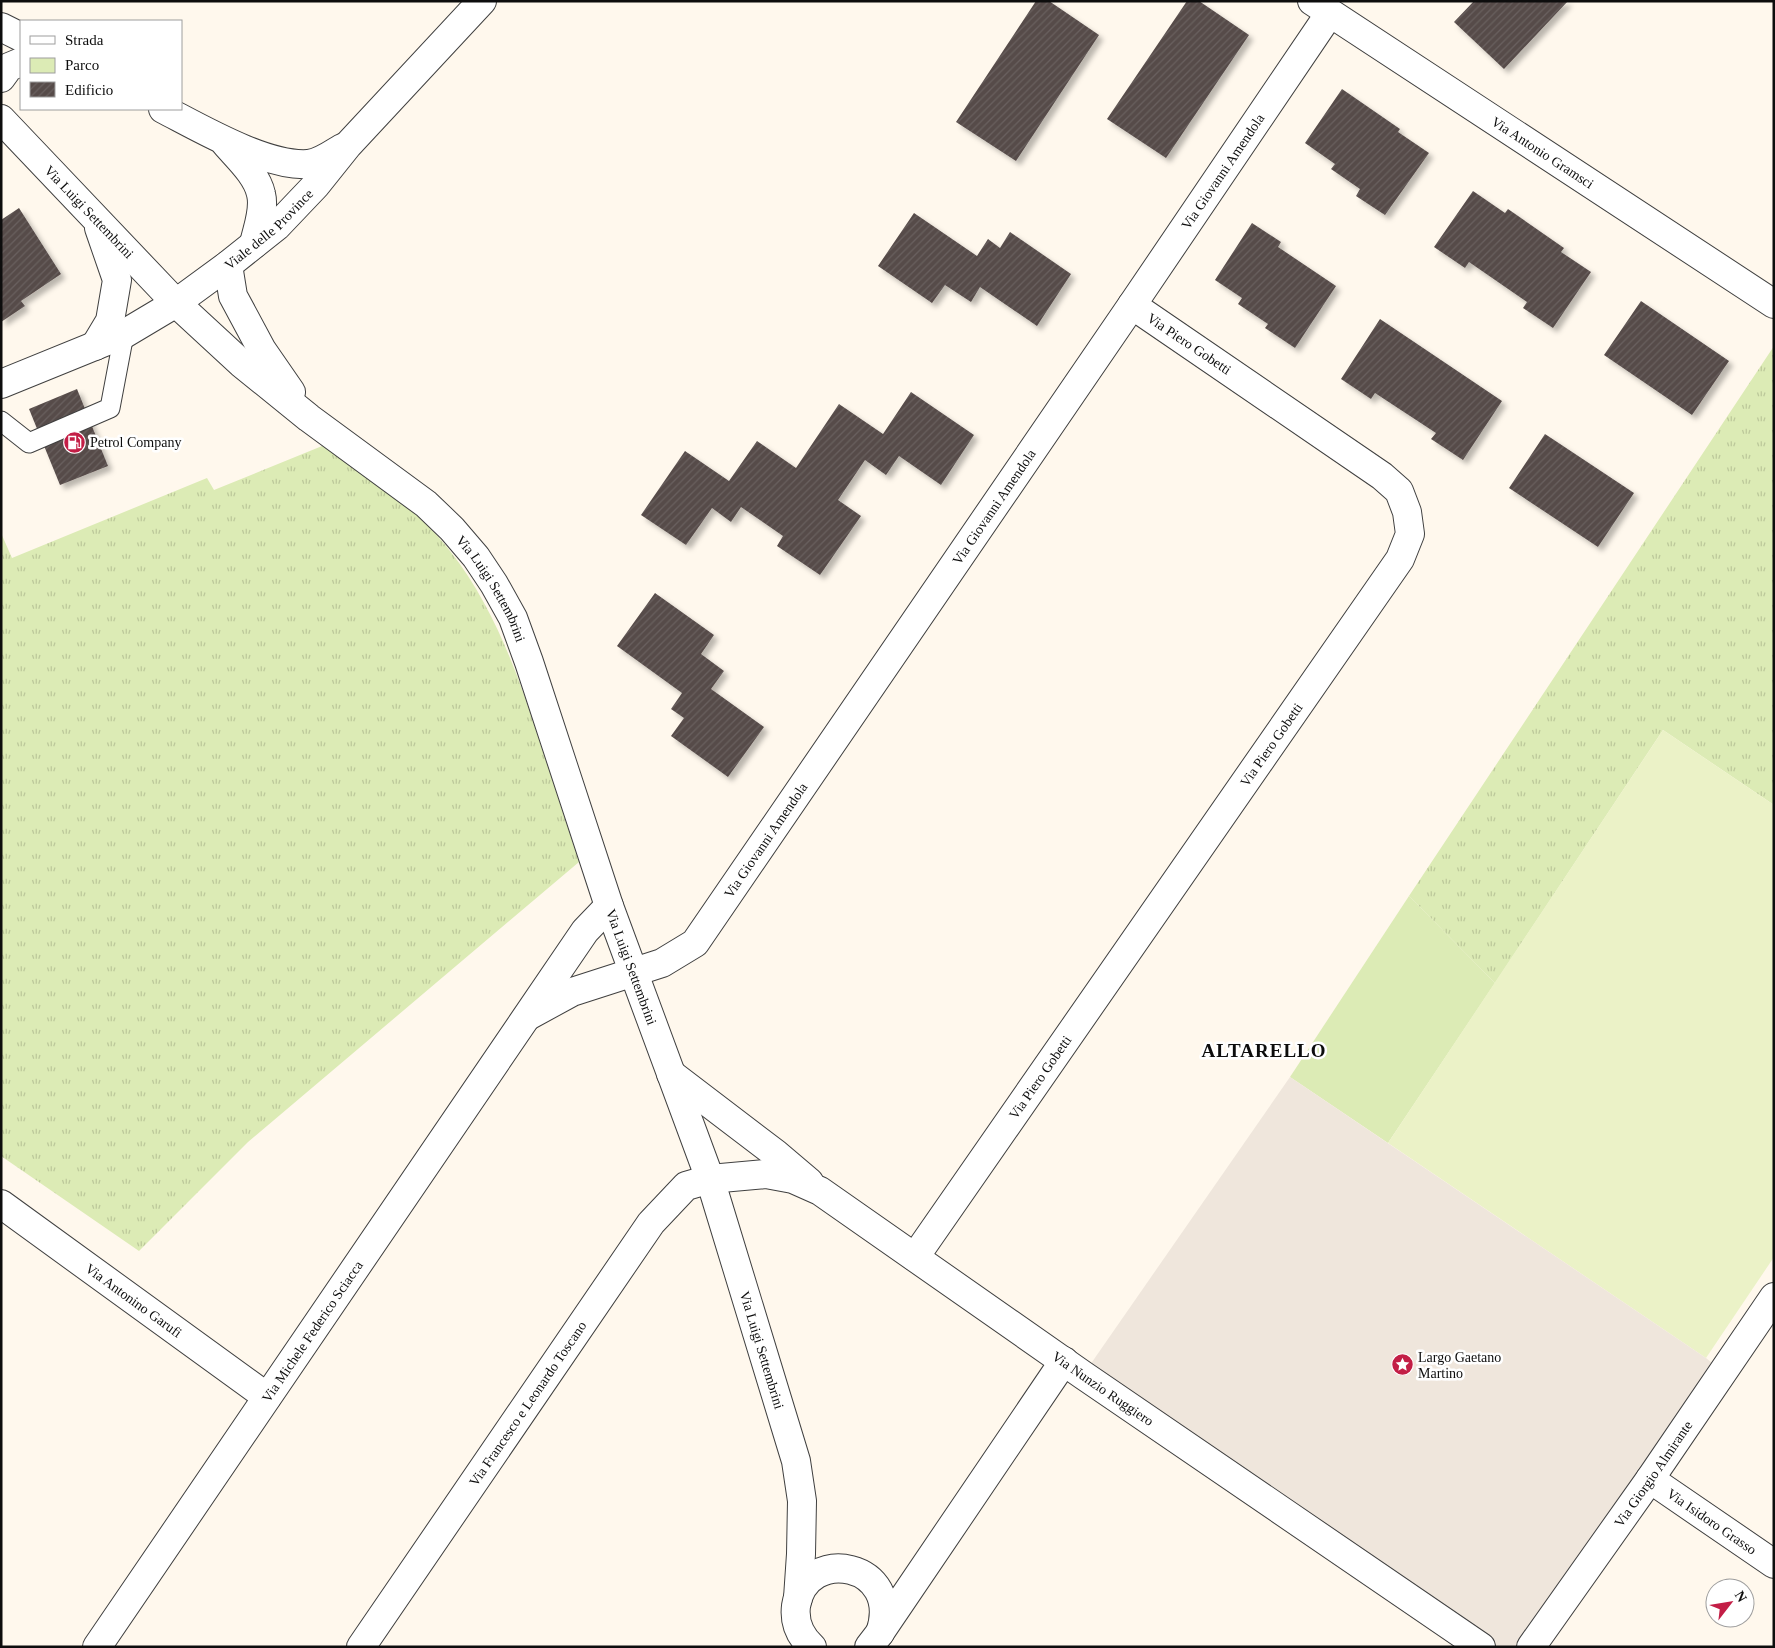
<svg xmlns="http://www.w3.org/2000/svg" width="1775" height="1648" viewBox="0 0 1775 1648" font-family="Georgia,serif">
<defs>
<pattern id="grass-tufts" width="24" height="20" patternUnits="userSpaceOnUse" patternTransform="scale(1.25)"><rect width="24" height="20" fill="#dcebb5"/><path d="M3 7l-1-3M5 7V3M7 7l1-3M15 17l-1-3M17 17v-4M19 17l1-3" fill="none" stroke="#bcc89a"/></pattern>
<pattern id="building-hatch" width="6" height="6" patternUnits="userSpaceOnUse" patternTransform="scale(1.25)"><rect width="6" height="6" fill="#564b49"/><path d="M-1 1l2-2M0 6l6-6M5 7l2-2" fill="none" stroke="#69605f"/></pattern>
<filter id="shadow"><feDropShadow dx="4.5" dy="4.5" stdDeviation="2.5" flood-color="#0004"/></filter>
</defs>
<rect width="100%" height="100%" fill="#fff8ed"/>
<!-- grass -->
<path fill="url(#grass-tufts)" d="M1774,346v459l-111,-75 -168,253 -86,-87z
M327,444c40,32 92,66 123,107 45,57 69,126 91,195 13,38 25,77 38,116l-331,280 -109,109 -138,-95v-623l11,25 195,-80 7,12z"/>
<!-- park -->
<path fill="#dcebb5" d="M1409,896l86,87 -107,160 -98,-66z"/>
<!-- pitch -->
<path fill="#ebf2c7" d="M1663,730l111,75v452l-68,101 -318,-215z"/>
<!-- plaza -->
<path fill="#efe6dc" d="M1290,1077l416,281 17,14 -192,275h-50l-398,-272z"/>
<!-- building -->
<path fill="url(#building-hatch)" filter="url(#shadow)" d="M1036,1h13l50,34 -83,126 -60,-39z
M1187,1h12l50,34 -83,123 -59,-39z
M1474,1h94l-64,68 -50,-47z
M1342,89l58,40 -2,3 31,21 -44,62 -29,-19 4,-7 -29,-20 4,-5 -30,-21z
M1473,191l32,22 3,-4 56,39 -3,4 30,20 -38,56 -30,-20 4,-6 -58,-40 -4,6 -31,-21z
M19,208l42,66 -40,27 4,5 -24,16v-102z
M914,213l63,43 11,-17 12,9 10,-16 61,42 -34,52 -57,-39 -9,15 -26,-17 -13,18 -54,-37z
M1252,223l29,19 -3,5 58,39 -41,62 -30,-20 3,-4 -30,-20 4,-6 -27,-18z
M1641,301l88,60 -37,54 -88,-60z
M1380,319l122,82 -39,59 -32,-21 5,-6 -61,-40 -4,6 -30,-20z
M77,389l31,77 -48,19 -31,-76z
M911,392l63,43 -33,50 -42,-29 -13,19 -21,-15 -27,40 23,16 -41,59 -43,-29 6,-10 -42,-29 -10,15 -19,-14 -26,37 -45,-30 44,-64 44,30 28,-40 39,27 43,-64 44,30z
M1545,434l89,59 -36,54 -89,-59z
M655,593l59,42 -13,19 23,17 -13,18 53,38 -36,50 -57,-41 13,-18 -13,-9 11,-16 -65,-47z"/>
<g fill="none" stroke-linecap="round" stroke-linejoin="round">
<defs>
<path id="service" d="M1,421l28,22 81,-35 14,-74"/>
<g id="minor">
<path d="M228,265l5,31 29,54 29,42"/>
<path id="s1" d="M176,303l65,60 68,55 117,86 26,25 24,28 18,27 19,34 16,44 80,244 101,273 86,282 6,40 -1,53 -3,44"/>
<path id="s2" d="M528,1016l44,-24 90,-29 33,-20 437,-638 198,-292"/>
<path d="M671,1074l105,80 33,28"/>
<path id="s3" d="M1,1204l266,193"/>
<path id="s4" d="M915,1257l485,-698 10,-25 -3,-22 -8,-21 -17,-15 -250,-171"/>
<path id="s5" d="M1650,1479l124,85"/>
<path id="s6" d="M97,1647l488,-716 24,-25"/>
<path id="s7" d="M361,1647l290,-424 35,-37 24,-7 56,-5 27,5 27,12 263,184 398,272"/>
<path d="M812,1647c-12,-11 -18,-25 -16,-41 10,-62 108,-43 84,27"/>
<path d="M869,1647l10,-13 185,-273"/>
<path id="s8" d="M1531,1647l119,-168 124,-182"/>
</g>
<g id="tertiary">
<path id="s9" d="M1312,1l462,303"/>
<path d="M1,27l20,10"/>
<path d="M1,78l8,-11 12,-5"/>
<path d="M163,109c37,19 103,58 145,55 12,-1 24,-10 34,-16"/>
<path id="s10" d="M1,119l175,184"/>
<path d="M226,144c12,14 31,31 35,50 4,16 -4,35 -7,50"/>
<path d="M95,346l15,-25 7,-41 -18,-52"/>
<path id="s11" d="M1,384l123,-50 52,-31 52,-38 49,-39 39,-41 32,-40 134,-144"/>
</g>
</defs>
<!-- service casing -->
<use href="#service" stroke="#404040" stroke-width="21"/>
<!-- minor casing -->
<use href="#minor" stroke="#404040" stroke-width="30"/>
<!-- tertiary casing -->
<use href="#tertiary" stroke="#404040" stroke-width="30"/>
<!-- service -->
<use href="#service" stroke="#fff" stroke-width="19"/>
<!-- minor -->
<use href="#minor" stroke="#fff" stroke-width="28"/>
<!-- tertiary -->
<use href="#tertiary" stroke="#fff" stroke-width="28"/>
</g>
<!-- icons -->
<defs>
<symbol id="fuel-disc" viewBox="-11 -11 22 22"><circle r="9.5" fill="#c31e46" stroke="#fff"/><path d="M-5.5-6h7V0h2V4h1.3V-2.5L3-4.5l.8-.8L6-3V5H2.5V1h-1V6h-7ZM-4.2-4.7v3.2H.2V-4.7Z" fill="#fff"/></symbol>
<symbol id="sight-disc" viewBox="-11 -11 22 22"><circle r="9.5" fill="#c31e46" stroke="#fff"/><path d="M0-6L1.8-2.2L6-1.7L2.9 1.2L3.7 5.4L0 3.3L-3.7 5.4L-2.9 1.2L-6-1.7L-1.8-2.2Z" fill="#fff"/></symbol>
</defs>
<g fill-rule="evenodd">
<use href="#fuel-disc" x="62" y="430" width="25" height="25"/>
<use href="#sight-disc" x="1390" y="1352" width="25" height="25"/>
</g>
<g text-anchor="middle" dominant-baseline="central" stroke-width="5" stroke-linejoin="round" paint-order="stroke">
<!-- street labels -->
<g font-size="14" fill="#0d0d0d" stroke="#fff">
<text stroke="none"><textPath href="#s9" startOffset="276">Via Antonio Gramsci</textPath></text>
<text stroke="none"><textPath href="#s2" startOffset="1118">Via Giovanni Amendola</textPath></text>
<text stroke="none"><textPath href="#s10" startOffset="128">Via Luigi Settembrini</textPath></text>
<text stroke="none"><textPath href="#s11" startOffset="312">Viale delle Province</textPath></text>
<text transform="translate(1189 344) rotate(34)">Via Piero Gobetti</text>
<text stroke="none"><textPath href="#s2" startOffset="712">Via Giovanni Amendola</textPath></text>
<text stroke="none"><textPath href="#s1" startOffset="429">Via Luigi Settembrini</textPath></text>
<text stroke="none"><textPath href="#s4" startOffset="624">Via Piero Gobetti</textPath></text>
<text stroke="none"><textPath href="#s2" startOffset="308">Via Giovanni Amendola</textPath></text>
<text stroke="none"><textPath href="#s1" startOffset="834">Via Luigi Settembrini</textPath></text>
<text stroke="none"><textPath href="#s4" startOffset="219">Via Piero Gobetti</textPath></text>
<text stroke="none"><textPath href="#s3" startOffset="164">Via Antonino Garufi</textPath></text>
<text stroke="none"><textPath href="#s6" startOffset="382">Via Michele Federico Sciacca</textPath></text>
<text stroke="none"><textPath href="#s1" startOffset="1239">Via Luigi Settembrini</textPath></text>
<text stroke="none"><textPath href="#s7" startOffset="1048">Via Nunzio Ruggiero</textPath></text>
<text stroke="none"><textPath href="#s7" startOffset="295">Via Francesco e Leonardo Toscano</textPath></text>
<text stroke="none"><textPath href="#s8" startOffset="212">Via Giorgio Almirante</textPath></text>
<text stroke="none"><textPath href="#s5" startOffset="75">Via Isidoro Grasso</textPath></text>
</g>
<!-- poi labels -->
<g font-size="14" fill="#0d0d0d" stroke="#fff" text-anchor="start">
<text x="90" y="442">Petrol Company</text>
<text x="1418" y="1357">Largo Gaetano<tspan x="1418" dy="16">Martino</tspan></text>
</g>
<!-- district labels -->
<g font-size="19" font-weight="bold" letter-spacing="1" fill="#0d0d0d" stroke="#fff">
<text x="1264" y="1050">ALTARELLO</text>
</g>
</g>
<!-- border -->
<rect width="1775" height="1648" fill="none" stroke="#0d0d0d" stroke-width="5"/>
<!-- legend -->
<rect x="20" y="20" width="162" height="90" fill="#ffffff" stroke="#9e9e9e"/>
<rect x="30" y="36" width="25" height="8" fill="#ffffff" stroke="#9e9e9e"/>
<text x="65" y="45" font-size="15" fill="#0d0d0d">Strada</text>
<rect x="30" y="58" width="25" height="15" fill="#dcebb5" stroke="#9e9e9e"/>
<text x="65" y="70" font-size="15" fill="#0d0d0d">Parco</text>
<rect x="30" y="82" width="25" height="15" fill="url(#building-hatch)" stroke="#9e9e9e"/>
<text x="65" y="95" font-size="15" fill="#0d0d0d">Edificio</text>
<!-- north arrow -->
<g transform="translate(1730 1603) rotate(59)"><circle r="24" fill="#ffffff" stroke="#9e9e9e"/>
<path d="M0-4L9 19L0 12L-9 19Z" fill="#c31e46"/>
<text y="-8" font-size="14" font-weight="bold" text-anchor="middle" fill="#0d0d0d">N</text>
</g>
</svg>
